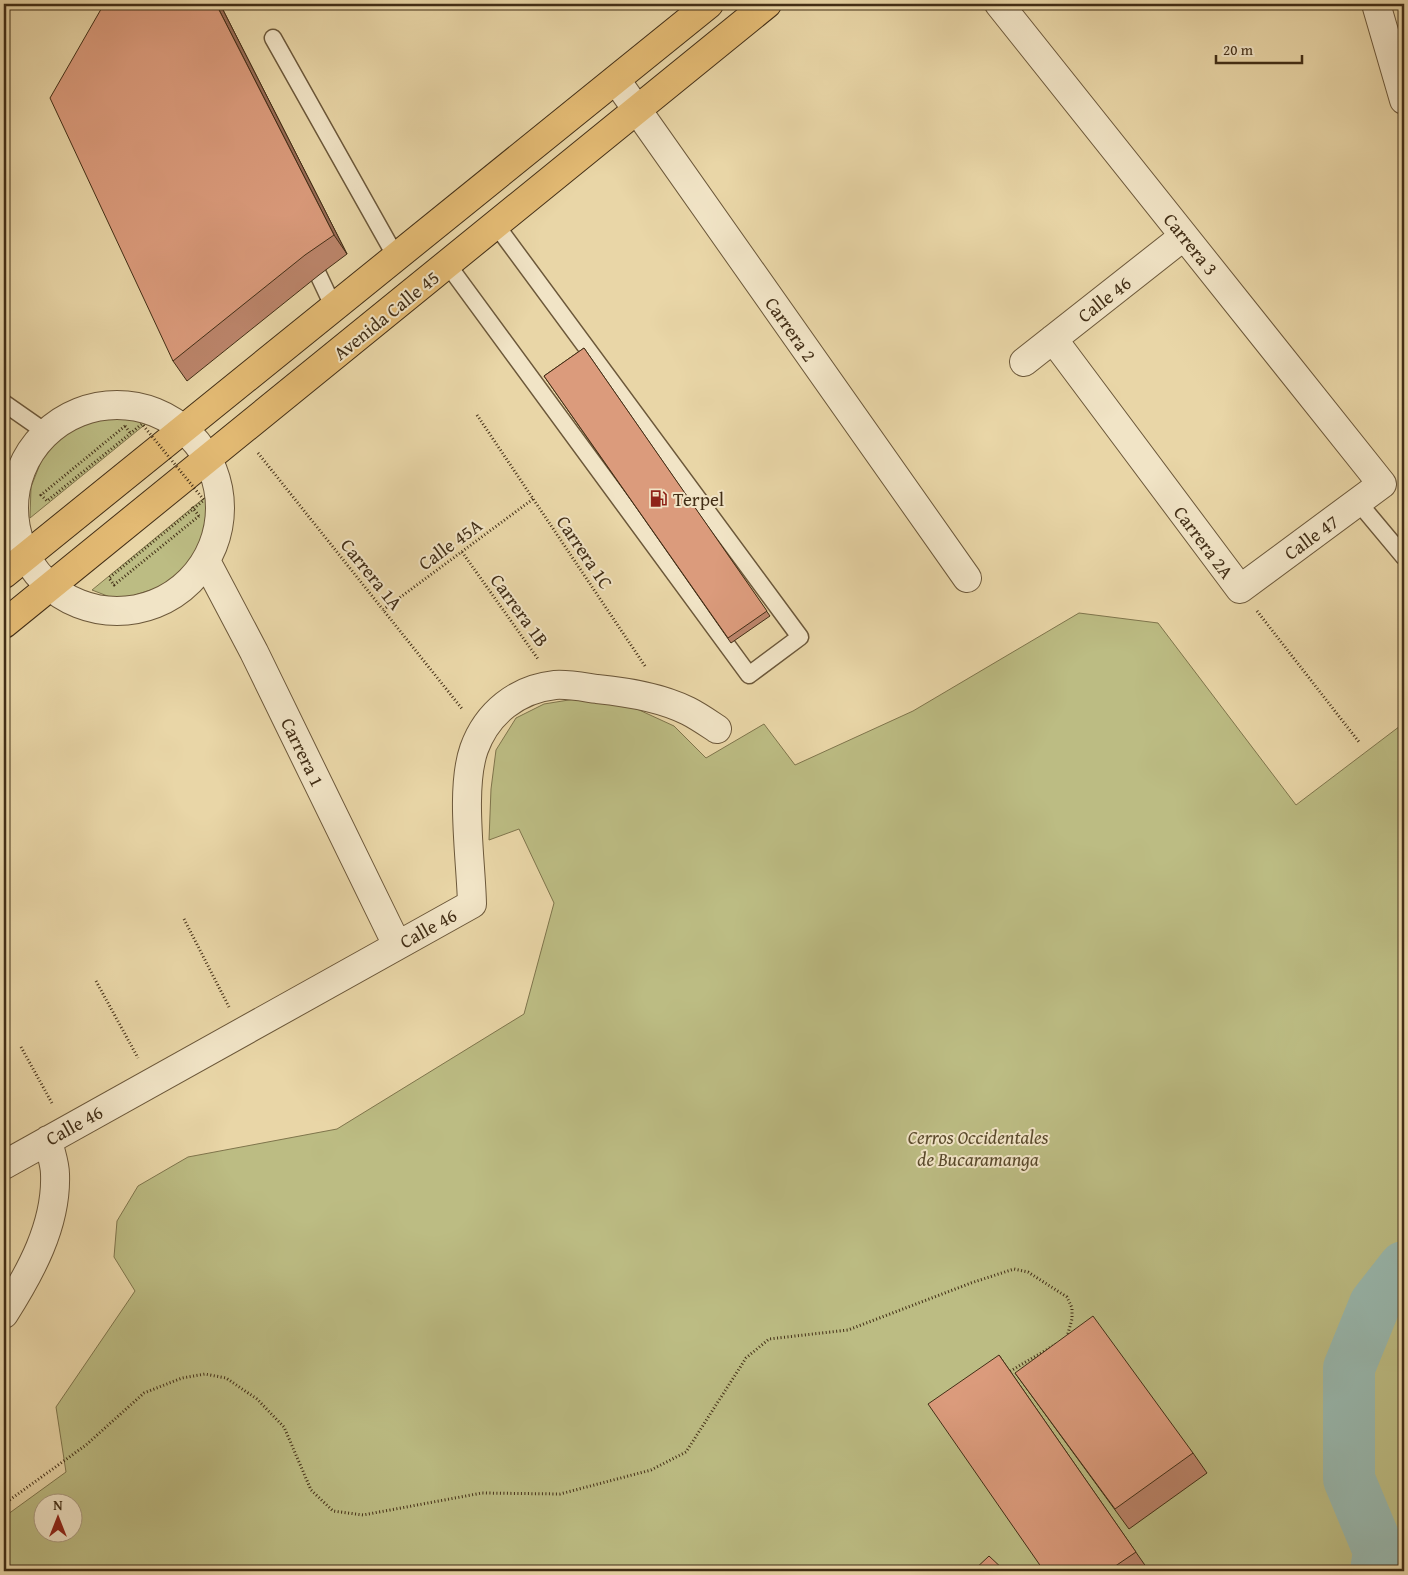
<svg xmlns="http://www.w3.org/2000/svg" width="1408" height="1575" viewBox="0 0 1408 1575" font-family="'Gentium Book Plus',serif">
<rect width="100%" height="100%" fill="#e9d6a7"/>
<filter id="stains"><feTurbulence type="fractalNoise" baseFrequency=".004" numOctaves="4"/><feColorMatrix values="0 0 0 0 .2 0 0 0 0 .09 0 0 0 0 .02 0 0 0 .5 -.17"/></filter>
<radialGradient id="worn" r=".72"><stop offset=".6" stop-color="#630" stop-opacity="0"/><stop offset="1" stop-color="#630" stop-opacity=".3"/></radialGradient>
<!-- green -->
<path fill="#bcbc83" stroke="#7f754c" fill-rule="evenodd" d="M109,414l19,1 20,7 -118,96 1,-31 11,-28 15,-23 23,-14z
M209,494l1,14 -5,29 -15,26 -24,22 -37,12h-19l-18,-7z
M1079,613l79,10 138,182 108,-82v848h-1400v-54l62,-45 -10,-65 79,-116 -21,-34 3,-36 21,-35 50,-29 149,-28 187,-115 30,-111 -35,-74 -30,11 2,-51 5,-39 20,-32 28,-14 37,-6 56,11 37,17 32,32 58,-34 31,41 118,-54zM42,1502h30v30h-30z"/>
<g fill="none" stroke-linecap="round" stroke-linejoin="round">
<!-- river -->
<path stroke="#99b8ae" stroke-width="52" d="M1376,1571l3,-20 -30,-72v-111l26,-64 29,-37"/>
<defs>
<path id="service" d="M273,38l123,219
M309,255l25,53
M448,265l301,410 51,-38 -304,-412
M4,403l43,30
M1358,502l46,55"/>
<path id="minor" d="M999,4l383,480 -142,105 -187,-250
M1376,4l28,96
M616,80l351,498
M1024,362l160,-126
M14 508a103 103 0 1 1 206 0a103 103 0 1 1-206 0Z
M206,561l48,91 143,293
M4,1165l468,-261c-1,-44 -12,-115 2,-155 13,-36 43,-60 81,-64 13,-1 28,2 42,4 30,3 63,8 91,22 10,5 20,12 29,18
M4,1314c26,-41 53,-89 51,-140 0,-11 -5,-23 -7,-34"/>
<path id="primary" d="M4,574l705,-570
M4,624l763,-620"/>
</defs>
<!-- service casing -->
<use href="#service" stroke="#6c583a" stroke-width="19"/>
<!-- minor casing -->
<use href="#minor" stroke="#6c583a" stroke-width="30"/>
<!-- primary casing -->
<use href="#primary" stroke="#422e16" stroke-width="30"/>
<!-- path -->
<path stroke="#422e16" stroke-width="3" stroke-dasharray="1 2.5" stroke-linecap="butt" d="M477,415l168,251
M125,426l6,8
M258,453l205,257
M192,507l7,9
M462,552l76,107
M383,610l150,-111
M1257,611l102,131
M184,919l45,88
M96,981l42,77
M21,1047l32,58
M1007,1373l51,-30
M4,1504l82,-59 58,-52 38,-15 23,-4 21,4 31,21 27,28 27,63 22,21 30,4 119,-22 78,1 91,-24 35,-18 60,-94 23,-19 79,-9 123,-47 43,-14 14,3 39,25 5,11v11l-5,18"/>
<!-- service -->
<use href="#service" stroke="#f1e4c6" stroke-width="16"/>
<!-- minor -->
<use href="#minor" stroke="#f1e4c6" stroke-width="28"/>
<!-- primary -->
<use href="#primary" stroke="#e4bb74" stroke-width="28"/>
<!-- path-bridge -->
<path stroke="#422e16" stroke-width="3" stroke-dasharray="1 2.5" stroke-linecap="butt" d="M125,426l-84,69 6,6 95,-77 62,76 -95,78 5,7 85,-69"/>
</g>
<!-- wall -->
<path fill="#bc856b" stroke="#422e16" d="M220,4l127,250 -28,21 -132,106 -14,-20z
M584,348l186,268 -39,27 -187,-267z
M999,1355l150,216h-105z
M1015,1373l178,80 14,20 -78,56z"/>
<!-- shaded-wall -->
<path fill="#996c57" stroke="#422e16" d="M216,4h4l127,250 -13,-19z"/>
<!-- building -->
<path fill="#db9b7c" stroke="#422e16" d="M104,4h112l118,231 -29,20 -132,106 -123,-263z
M584,348l183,263 -39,27 -184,-262z
M1093,1316l100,137 -78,56 -100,-136z
M999,1355l137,197 -28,19h-64l-116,-167z
M989,1556l16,15h-32z"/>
<!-- icons -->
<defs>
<symbol id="fuel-bare" viewBox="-9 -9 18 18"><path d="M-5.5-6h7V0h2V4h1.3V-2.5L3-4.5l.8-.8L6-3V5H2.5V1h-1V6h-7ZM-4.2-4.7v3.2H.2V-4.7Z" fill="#8f2418" stroke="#f1e4c6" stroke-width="2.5" paint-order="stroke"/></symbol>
</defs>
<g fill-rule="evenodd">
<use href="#fuel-bare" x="646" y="486" width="25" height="25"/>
</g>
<g text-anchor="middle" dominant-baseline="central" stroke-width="4" stroke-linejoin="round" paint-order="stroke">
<!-- street labels -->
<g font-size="19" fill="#422e16" stroke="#f1e4c6">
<text transform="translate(1191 244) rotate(51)">Carrera 3</text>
<text transform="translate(1104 299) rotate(-38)">Calle 46</text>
<text transform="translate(386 315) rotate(-39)">Avenida Calle 45</text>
<text transform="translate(791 329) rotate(55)">Carrera 2</text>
<text transform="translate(1311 537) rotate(-36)">Calle 47</text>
<text transform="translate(1204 542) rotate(53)">Carrera 2A</text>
<text transform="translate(450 544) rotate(-36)">Calle 45A</text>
<text transform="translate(585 552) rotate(56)">Carrera 1C</text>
<text transform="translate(372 574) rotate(51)">Carrera 1A</text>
<text transform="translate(520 610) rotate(54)">Carrera 1B</text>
<text transform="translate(303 752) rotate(64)">Carrera 1</text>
<text transform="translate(428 928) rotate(-29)">Calle 46</text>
<text transform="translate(74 1125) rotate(-29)">Calle 46</text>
</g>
<!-- poi labels -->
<g font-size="19" fill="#422e16" stroke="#f1e4c6" text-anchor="start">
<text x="673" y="499">Terpel</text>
</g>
<!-- park labels -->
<g font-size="19" font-style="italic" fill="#5a4a2c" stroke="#f1e4c6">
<text x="978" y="1137">Cerros Occidentales<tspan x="978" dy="22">de Bucaramanga</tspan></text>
</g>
</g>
<!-- margin -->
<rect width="1408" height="1575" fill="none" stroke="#e9d6a7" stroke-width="20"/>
<rect x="5" y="5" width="1398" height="1565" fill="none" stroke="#422e16" stroke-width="2.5"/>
<rect x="10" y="10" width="1388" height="1555" fill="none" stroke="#422e16"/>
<!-- north arrow -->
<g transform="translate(58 1518)"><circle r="24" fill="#f1e4c6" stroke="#ab9b80"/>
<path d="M0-4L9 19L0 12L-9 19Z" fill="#8f2418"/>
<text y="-8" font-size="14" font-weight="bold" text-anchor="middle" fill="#422e16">N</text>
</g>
<!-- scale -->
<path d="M1216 55v8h86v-8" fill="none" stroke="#422e16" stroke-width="2.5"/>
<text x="1223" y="55" font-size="15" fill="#422e16" stroke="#f1e4c6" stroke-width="4" paint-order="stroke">20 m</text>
<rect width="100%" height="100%" filter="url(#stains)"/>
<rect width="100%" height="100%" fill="url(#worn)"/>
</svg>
